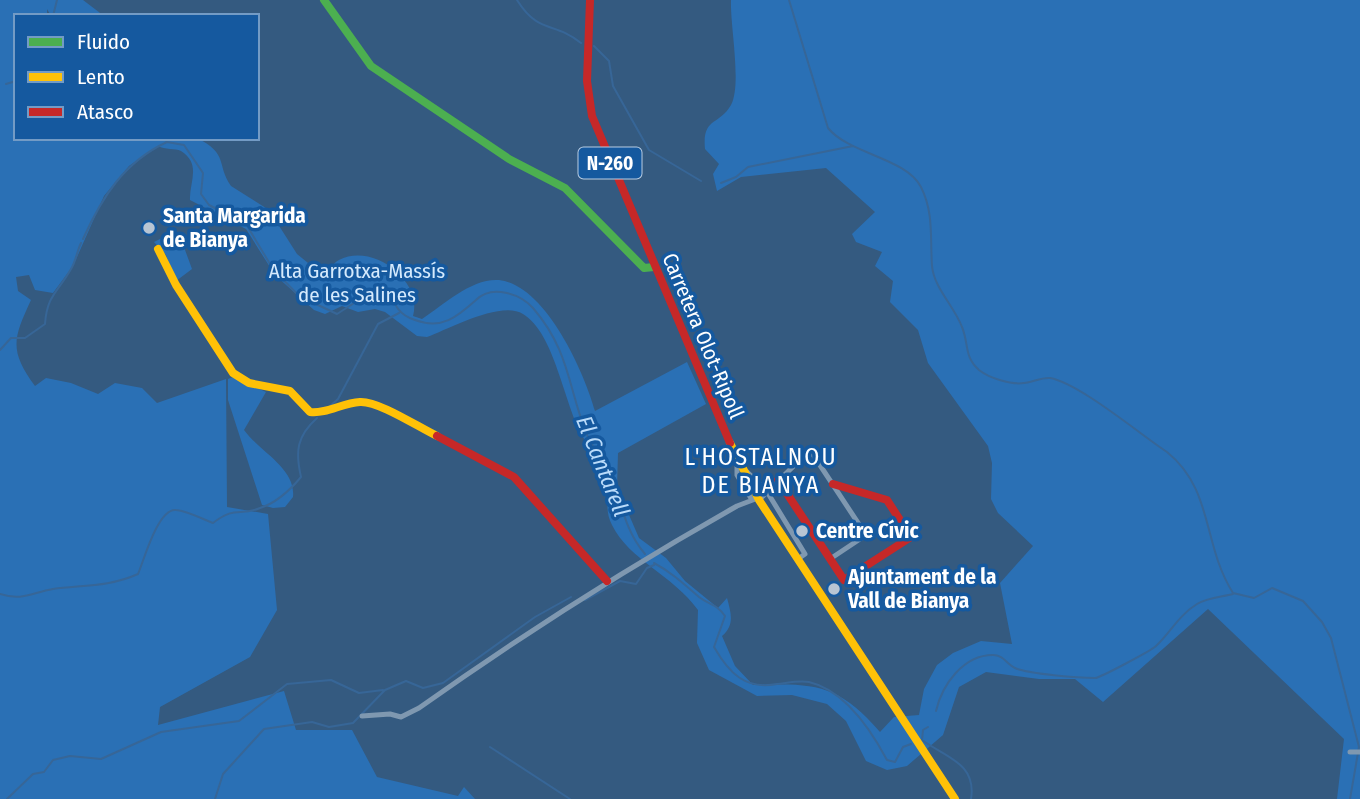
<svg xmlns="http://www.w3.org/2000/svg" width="1360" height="799" viewBox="0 0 1360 799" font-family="'Fira Sans Condensed',sans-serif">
<rect width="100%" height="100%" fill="#345a80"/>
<!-- green -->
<path fill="#2a70b5" d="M0,0h83l21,16h-53l-4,-7v7h-31v122h181c32,16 19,26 34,48l38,24 28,44 27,22c5,-5 9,-13 15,-16 33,-18 84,20 74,56l9,3c22,-15 50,-41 77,-39 47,5 86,94 96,131l92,-49 19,42 -88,49 -1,34 22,51 27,20 19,23 33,27 9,-10c4,15 8,27 -5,38l13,30 18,19c61,-2 85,-2 127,47l14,-15 25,-2 5,-26 13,-24 16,-12 28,-12 31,3 -12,-61 33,-37 -35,-33 -7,-14 1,-36 -4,-17 -60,-83 -10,-33 -28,-28 3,-21 -18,-15 7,-14 -26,-10 -4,-8 23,-22 -49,-44 -85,9 -24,14 -4,-17 6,-10 -14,-15c-3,-32 14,-23 26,-44 11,-21 -1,-79 0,-105h629v799h-23l7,-60 -136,-130 -105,93 -28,-23h-36l-53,-7 -27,15 -16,48 -36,31 -20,4 -21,-9 -20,-40 -19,-17 -35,-9 -35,1 -48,-26 -12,-27 1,-33c-25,-35 -69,-50 -86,-85 -9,-17 -1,-30 -5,-47 -3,-16 -17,-27 -24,-41 -19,-32 -28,-104 -60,-123 -22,-14 -74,15 -96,23l-10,-1 -32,-24 -10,-3 -17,3 -16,-6 -17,8 -11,-4 -39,-35 -29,-46 -56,-29c-1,-17 12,-36 -9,-49 -6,-3 -16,-1 -23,-5l-29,20 -25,30 -31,70 -20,27 -18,-3 -6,-15 -13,2 2,14 13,9c-18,39 -22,50 4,86l11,-8 25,5 27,11 17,-11 27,5 15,15 69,-24 1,128 41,7 9,96 -27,47 -90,50 -2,18 126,-34 12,39h56l25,47 81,19 6,-9 11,12h-475z
M162,238l19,1 11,30 -16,12 -10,-26 -12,-13z
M233,377l33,15 -22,38c16,22 52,38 49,67l-8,10 -12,1 -11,-3 -34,-105v-21z"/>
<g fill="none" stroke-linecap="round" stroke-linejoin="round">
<!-- stream -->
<path stroke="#376697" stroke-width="2" d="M517,0c22,35 37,21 64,43
M789,0l39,128c21,26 78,30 93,59 13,26 9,51 11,79 2,22 22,40 30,61 7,17 2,30 17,43 10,8 32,15 45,13 9,-1 18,-6 26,-5 29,5 91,57 117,74 47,38 35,92 66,141l21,5 18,-10 31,13 19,21 9,16 28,109 -9,52
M53,16l4,-16
M594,46l15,15 4,25 36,64 52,31
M6,84l10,-3
M165,138l2,4 17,3 19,28 -2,21 8,11 37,19 27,45 26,27 38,18 25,-16 27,-8c6,16 10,25 26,30 27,10 42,-3 61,-20 16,-16 44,-6 57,8 37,43 35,80 54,127 5,14 18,23 23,36 11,29 14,59 35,83
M721,183l15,-6 12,-10 105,-21
M83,239c19,-42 41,-77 84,-97
M0,350l11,-12h14l20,-14c2,-29 13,-32 26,-55 5,-8 6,-18 10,-26
M329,407l9,-8 40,-75 21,-11
M654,563c17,9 30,21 45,34 10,8 18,7 26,19l-11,31c15,26 31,43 63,37 10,-1 22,-4 32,-2 35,8 62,48 78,78l8,2 8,-15 8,-3
M0,594c22,7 31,-1 53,-5 30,-4 56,-2 85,-15 6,-14 20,-66 38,-64 12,1 26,9 37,13 23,-18 26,-6 47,-15 16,-5 31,-19 41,-31 -6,-26 -4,-41 16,-59
M585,600l35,-19 16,3 11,-16 7,-3
M936,711c6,-26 27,-56 57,-56 10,0 14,9 22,13 12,6 65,10 80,10 5,0 57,-28 61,-32 14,-13 23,-31 41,-42 10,-6 24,-7 36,-10
M928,727l-5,3 -1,10c23,17 55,23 49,59
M490,747l80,52
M7,799l26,-25 11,-2 9,-12 17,-4 31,3 60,-27 78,-11 48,-37 44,-4 28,13 24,-3
M215,799l8,-25 41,-45 48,-7 17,5 24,-4 32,-33 21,-9 17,7 20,-5 92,-66 36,-20"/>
<!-- street -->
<path stroke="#7f98b0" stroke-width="5" d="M737,463v12l15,25
M744,469l22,21 39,64 -7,5
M759,500l51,-50 56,85 -36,24
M362,716l28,-2 11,3 18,-9c103,-73 208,-140 318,-202l21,-8
M1350,752h10"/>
<!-- fast -->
<path stroke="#4caf50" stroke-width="8" d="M324,0l47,66 138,93 56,29 79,80 10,-1"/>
<!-- slow -->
<path stroke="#ffc107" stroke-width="8" d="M158,249l18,36 57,88 16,10 41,8 20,21c17,2 32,-9 50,-10 19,-1 58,25 77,34
M730,443l29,57 196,299"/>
<!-- jam -->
<path stroke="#c62828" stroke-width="8" d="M590,0l-3,81 5,35 138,327
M437,436l77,41 93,104
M778,480l66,100 67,-43 -24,-37 -54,-16"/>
</g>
<!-- markers -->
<g fill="#b8c5d3" stroke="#15599f" stroke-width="2.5">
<circle cx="149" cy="228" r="7"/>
<circle cx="802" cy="531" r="7"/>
<circle cx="834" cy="589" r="7"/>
</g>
<g text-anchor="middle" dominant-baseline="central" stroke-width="7" stroke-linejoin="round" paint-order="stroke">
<!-- shield labels -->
<rect fill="#15599f" stroke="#b9cde2" stroke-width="2" x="578.5" y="147.5" width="63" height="31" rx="5"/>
<g font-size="19" font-weight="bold" fill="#fff">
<text x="610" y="163">N-260</text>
</g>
<!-- poi labels -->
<g font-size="21" font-weight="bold" fill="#fff" stroke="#15599f" text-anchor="start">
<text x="163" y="216">Santa Margarida<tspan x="163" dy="24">de Bianya</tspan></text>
<text x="816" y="531">Centre Cívic</text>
<text x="848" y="577">Ajuntament de la<tspan x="848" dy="24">Vall de Bianya</tspan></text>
</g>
<!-- park labels -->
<g font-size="21" fill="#d5eafd" stroke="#15599f">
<text x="357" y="271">Alta Garrotxa-Massís<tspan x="357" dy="24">de les Salines</tspan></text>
</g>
<!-- street labels -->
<g font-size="21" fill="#fff" stroke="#15599f">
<text transform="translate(703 336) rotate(67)">Carretera Olot-Ripoll</text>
</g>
<!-- water labels -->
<g font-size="23" font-style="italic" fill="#badbfa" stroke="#15599f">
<text transform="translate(603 466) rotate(68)">El Cantarell</text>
</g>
<!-- quarter labels -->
<g font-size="24" letter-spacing="2" fill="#fff" stroke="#15599f">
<text x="761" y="457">L'HOSTALNOU<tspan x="761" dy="28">DE BIANYA</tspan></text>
</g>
</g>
<!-- legend -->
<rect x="14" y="14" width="245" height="126" fill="#15599f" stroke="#739bc5" stroke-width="2"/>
<rect x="28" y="37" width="35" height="10" fill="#4caf50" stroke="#739bc5" stroke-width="2"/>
<text x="77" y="49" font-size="21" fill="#ffffff">Fluido</text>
<rect x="28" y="72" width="35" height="10" fill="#ffc107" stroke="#739bc5" stroke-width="2"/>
<text x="77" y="84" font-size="21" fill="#ffffff">Lento</text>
<rect x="28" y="107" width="35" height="10" fill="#c62828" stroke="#739bc5" stroke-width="2"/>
<text x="77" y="119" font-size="21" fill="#ffffff">Atasco</text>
</svg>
